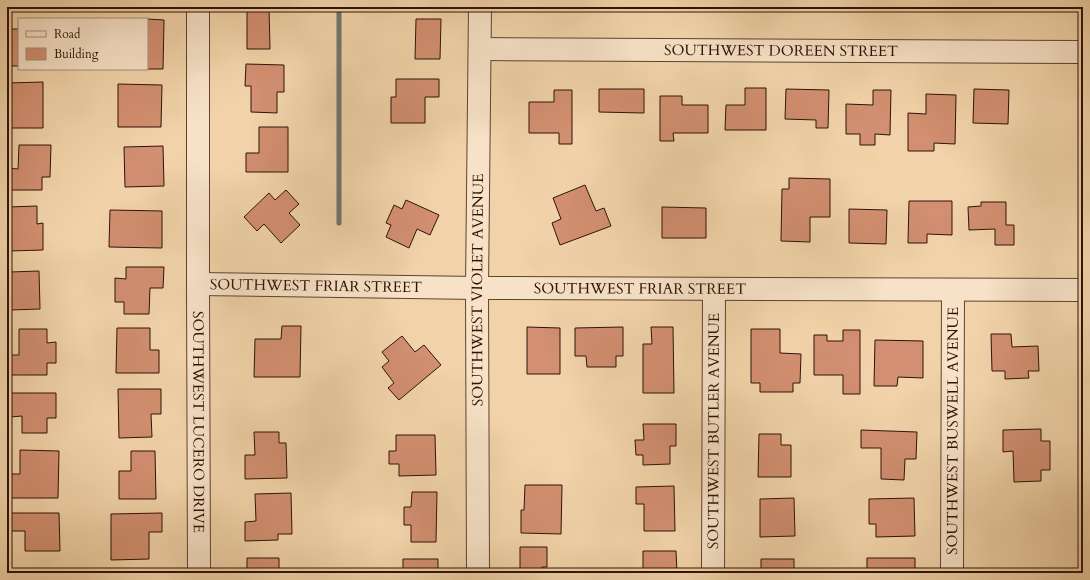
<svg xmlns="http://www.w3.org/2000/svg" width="1090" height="580" viewBox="0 0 1090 580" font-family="Cardo,serif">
<rect width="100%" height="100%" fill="#f2d3a9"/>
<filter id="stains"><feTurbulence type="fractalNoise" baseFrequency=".005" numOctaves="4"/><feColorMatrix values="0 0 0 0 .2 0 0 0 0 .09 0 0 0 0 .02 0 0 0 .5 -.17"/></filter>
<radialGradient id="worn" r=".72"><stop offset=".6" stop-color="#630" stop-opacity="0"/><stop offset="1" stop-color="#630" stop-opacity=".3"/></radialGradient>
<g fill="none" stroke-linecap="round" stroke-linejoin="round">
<!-- stream -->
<path stroke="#70756c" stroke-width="5" d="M339,7v216"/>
</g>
<!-- building -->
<path fill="#d28f71" stroke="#2f1207" d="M247,7h22l1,42h-23z
M147,19l17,1 -1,49h-23h7z
M416,19h25l-1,40h-25z
M8,29h11v37h-12z
M246,64l38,1v27h-7v21l-26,-1v-26h-6z
M396,79h43v18h-14v26h-34v-26h5z
M43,82v46h-36v-45z
M118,84l44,1 -1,42h-43z
M745,88h21v42h-41l1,-25h19z
M599,89h45v24l-45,-1z
M786,89l43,1 -1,38h-12v-8l-31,-1z
M974,89l35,1 -1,34 -35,-1z
M554,90h18v54h-13v-11h-30v-31h25z
M873,90h18l-1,45 -15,-1v11h-15v-11h-14v-30l27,1z
M926,94l30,1 -1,49 -21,-1v8h-26v-38l18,1z
M660,96h22v9h26v28h-35l1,8h-14z
M259,127h29v45h-42v-19h13z
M19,145h32l-1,32h-8v13h-35v-22l11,1z
M163,146l1,40 -39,1 -1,-40z
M789,178l41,1v38h-20v25l-29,-1 1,-52h7z
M585,185l11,26 8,-3 7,18 -51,19 -8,-22 9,-4 -8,-21z
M286,190l13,14 -10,9 11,12 -19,18 -17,-19 -7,7 -13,-14 25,-24 6,7z
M406,200l33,15 -9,20 -13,-6 -8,19 -23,-11 5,-12 -5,-2 8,-18 8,4z
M909,201h43v34l-25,-1v9h-19z
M981,202h25v23h8v20h-19v-16l-26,1 -1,-23 13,-1z
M37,206v18l6,-1v27l-34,1 -1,-44z
M662,207l44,1v30h-44z
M849,209l38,1 -1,34 -37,-1z
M110,210l52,1v37l-53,-1z
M126,267h38l-1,21h-13l-1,26h-25v-12h-9v-24l11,1z
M39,271l1,38 -30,1v-38z
M282,326h19l-1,51h-46l1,-38h26z
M527,327l33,1v46h-33z
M623,327v29h-7v11h-29l-1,-11h-11v-28z
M651,327h22l1,66h-31v-49h9z
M117,328h33v22h9v23h-43z
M19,329h28v14l9,-1v21h-9v12h-37l-1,-20h10z
M751,329h29v24l21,1 -1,29h-7v9h-33v-9h-9z
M843,330h17v64h-17v-19h-29v-40h13v6h16z
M991,334h20l1,13 26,-1 1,25h-11l1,7 -24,1v-8h-13z
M402,336l13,16 9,-7 17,20 -42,35 -11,-12 6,-5 -12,-16 7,-6 -7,-9z
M875,340l48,1v37l-25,-1 -1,9h-23z
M118,389h43v25h-10l1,23 -33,1z
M10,393h46v25h-9v15h-25v-17l-12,1z
M643,424h33v22h-6v18l-27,1v-10h-7l-1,-15h9z
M1041,429v12h9v29h-9v11l-27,1 -1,-31 -10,1v-22z
M861,430l56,2 -1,27h-11l-1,21 -23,-1v-31h-20z
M254,432h25v11h7l1,35 -42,1v-24h10z
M759,434h22v11h10v32h-33z
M396,435h39l1,40 -37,1v-12h-10v-13h7z
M20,450l39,1 -1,47h-51v-24h13z
M131,451h24l1,48h-37v-28h12z
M525,485h37l-1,49 -40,-1v-23h3z
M674,486l1,45h-31v-27h-8v-17z
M412,492h25l-1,50h-25v-17h-7v-18h7z
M291,493l1,41h-14v6l-33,1v-19l11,-1 -1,-27z
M794,498l1,38 -35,1v-38z
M914,498l1,38 -39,1v-13h-7v-25z
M11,513h48l1,38h-35v-20h-14z
M162,513v19h-13v27l-38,1v-46z
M520,547h27v20h-5v6h-22z
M643,551h33l1,22h-34z
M247,558h32v15h-32z
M867,558h48v15h-53h5z
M403,559h35v14h-35z
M761,559h33v14h-33z"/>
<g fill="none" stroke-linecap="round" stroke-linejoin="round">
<defs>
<g id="minor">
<path id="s1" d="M198,7v277l1,289"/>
<path id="s2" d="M480,49l603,3"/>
<path id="s3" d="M198,284l279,4 606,2"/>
<path id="s4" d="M478,573l-1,-285 3,-281"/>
<path id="s5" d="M713,573l1,-283"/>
<path id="s6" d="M952,573l1,-283"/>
</g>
</defs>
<!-- minor casing -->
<use href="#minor" stroke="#604230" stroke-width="24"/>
<!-- minor -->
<use href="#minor" stroke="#f7e2c7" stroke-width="22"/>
</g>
<g text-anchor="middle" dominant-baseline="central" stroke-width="4" stroke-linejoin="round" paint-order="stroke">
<!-- street labels -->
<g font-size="15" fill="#2f1207" stroke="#f7e2c7">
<text stroke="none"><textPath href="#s2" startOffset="301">SOUTHWEST DOREEN STREET</textPath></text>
<text stroke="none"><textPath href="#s3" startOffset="118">SOUTHWEST FRIAR STREET</textPath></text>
<text stroke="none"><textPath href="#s3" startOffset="442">SOUTHWEST FRIAR STREET</textPath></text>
<text stroke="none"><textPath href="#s4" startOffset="283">SOUTHWEST VIOLET AVENUE</textPath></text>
<text stroke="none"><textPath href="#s1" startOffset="415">SOUTHWEST LUCERO DRIVE</textPath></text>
<text stroke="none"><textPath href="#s5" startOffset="142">SOUTHWEST BUTLER AVENUE</textPath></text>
<text stroke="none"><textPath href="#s6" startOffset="142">SOUTHWEST BUSWELL AVENUE</textPath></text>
</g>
</g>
<!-- margin -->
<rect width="1090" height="580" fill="none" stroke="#f2d3a9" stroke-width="24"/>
<rect x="8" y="8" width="1074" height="564" fill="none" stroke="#2f1207" stroke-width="2"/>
<rect x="12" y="12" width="1066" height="556" fill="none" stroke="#2f1207"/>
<!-- legend -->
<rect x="18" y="18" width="130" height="52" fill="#f7e2c7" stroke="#a78f7a"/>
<rect x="26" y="31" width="20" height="6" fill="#f7e2c7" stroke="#a78f7a"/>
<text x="54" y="38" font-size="12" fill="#2f1207">Road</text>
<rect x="26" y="48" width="20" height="12" fill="#d28f71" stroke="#a78f7a"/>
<text x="54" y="58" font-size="12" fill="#2f1207">Building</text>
<rect width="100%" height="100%" filter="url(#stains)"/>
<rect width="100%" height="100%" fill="url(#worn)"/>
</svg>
